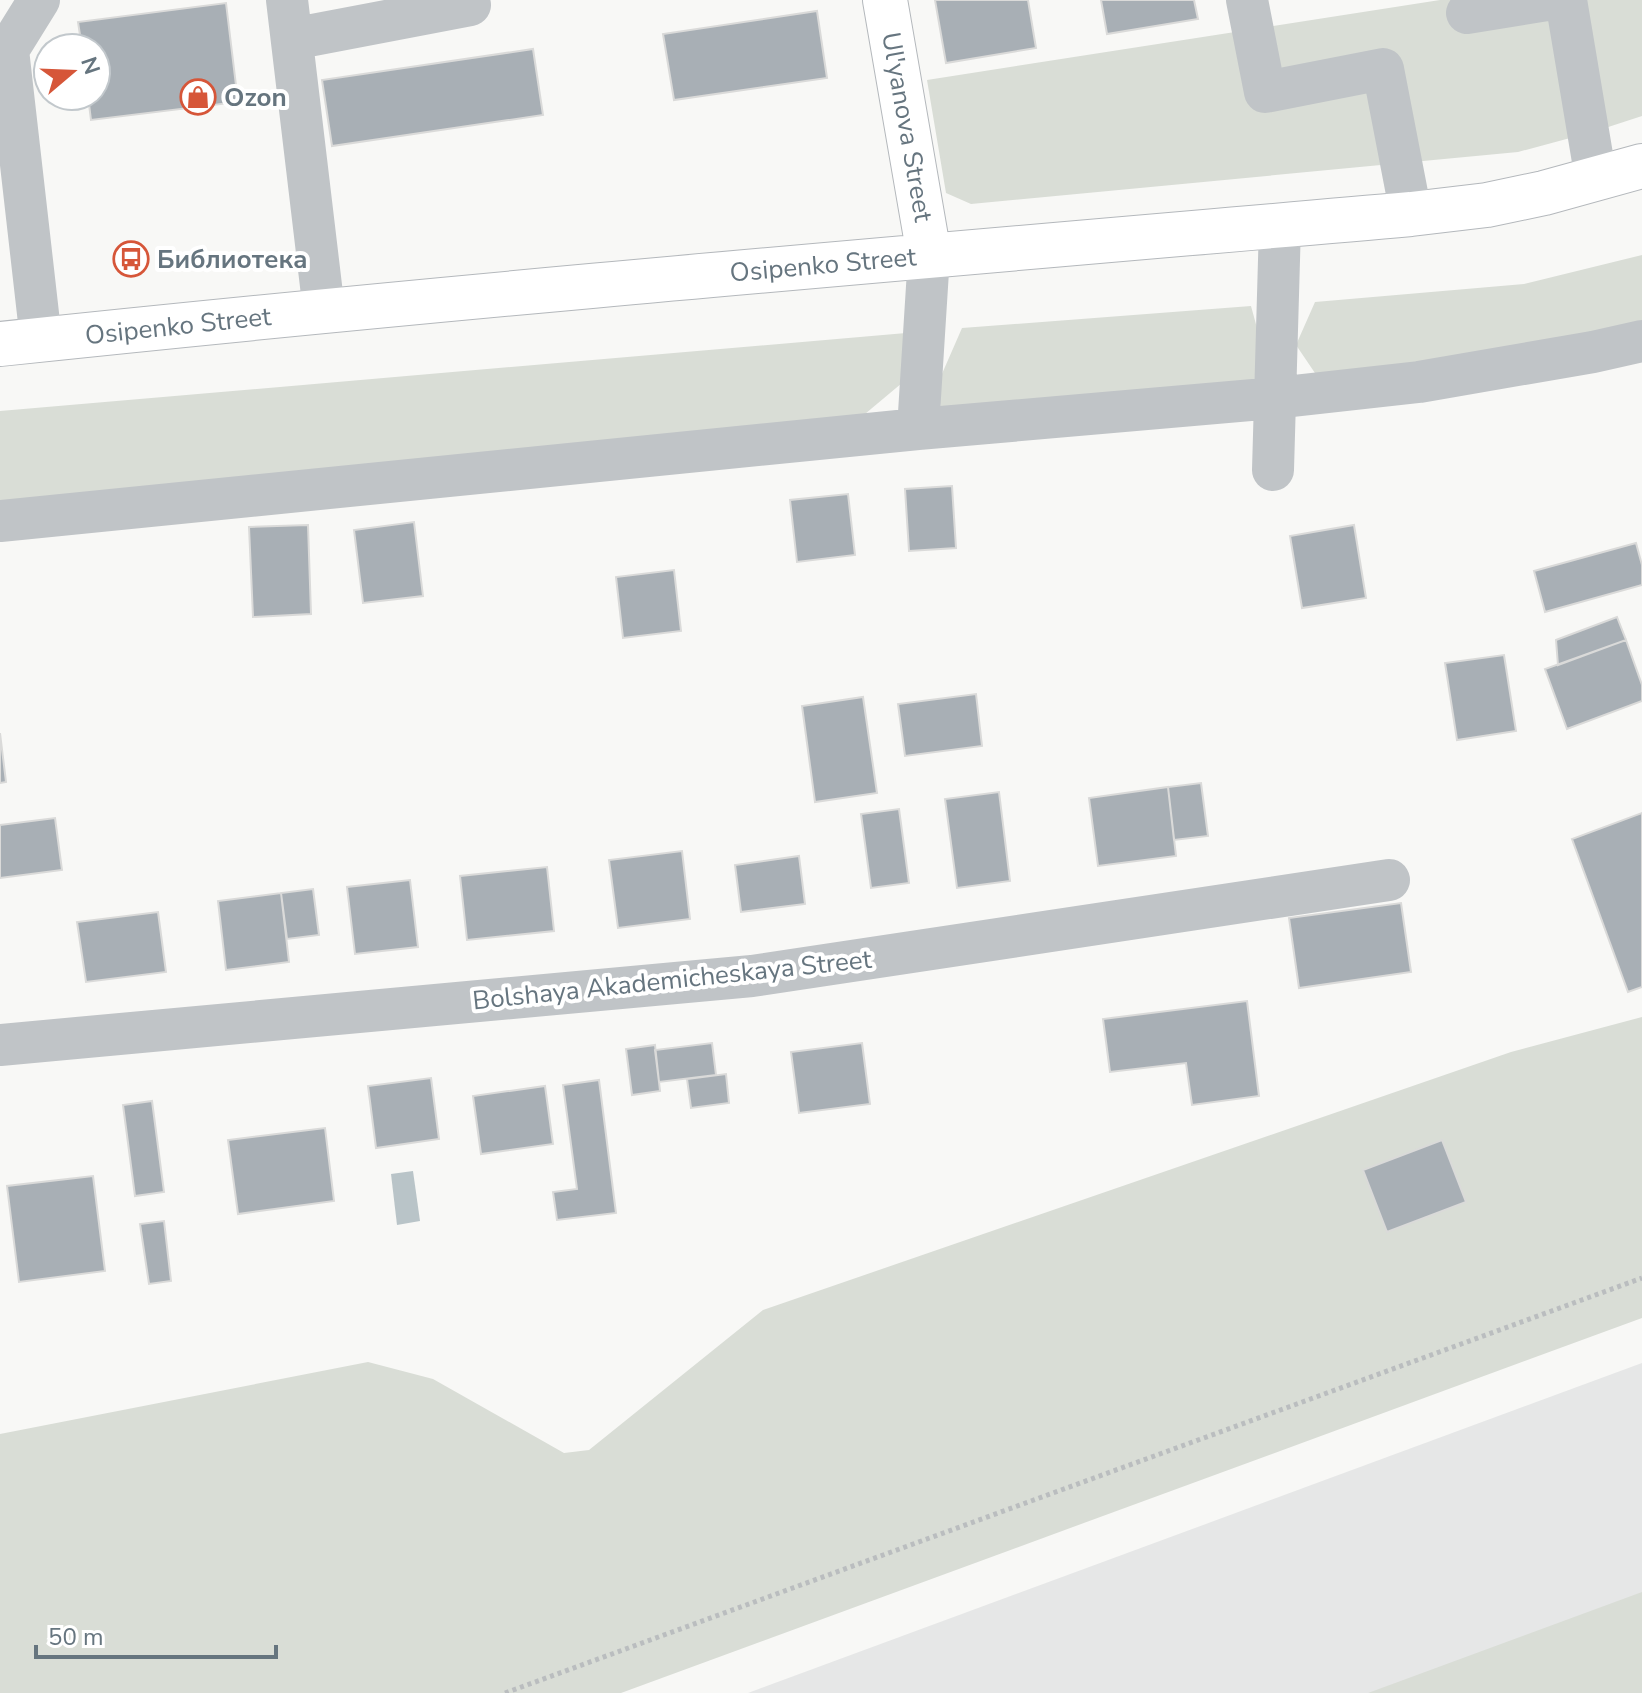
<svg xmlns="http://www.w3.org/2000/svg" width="1642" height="1693" viewBox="0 0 1642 1693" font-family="'Nunito Sans',sans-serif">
<rect width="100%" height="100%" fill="#f8f8f6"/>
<!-- built -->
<path fill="#e6e7e7" d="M1642,1363v330h-894z"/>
<!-- green -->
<path fill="#d9ddd6" d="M1440,0h202v116l-46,15 -78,21 -547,52 -25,-11 -19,-113z
M1642,255v88l-325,33 -21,-31 19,-43 209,-18z
M1251,306l12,44 -2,33 -320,30 -3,-30 24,-55z
M906,333l-4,50 -43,36 -859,82v-90z
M1642,1017v301l-1021,375h-621v-259l368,-72 65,17 131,74 25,-3 174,-140 748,-258z
M1642,1592v101h-274z"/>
<!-- water -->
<path fill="#b9c4c8" d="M413,1171l7,50 -23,4 -6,-51z"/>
<!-- building -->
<path fill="#a8afb5" stroke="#dadad9" stroke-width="2" d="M935,0h93l8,48 -90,15z
M1101,0h93l4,19 -91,15z
M226,3l12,99 -147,18 -3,-24h8v-48h-14l-4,-26z
M817,11l10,67 -153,22 -11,-66z
M533,49l10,66 -211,31 -10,-66z
M952,486l4,62 -47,3 -4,-62z
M848,494l7,61 -58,7 -7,-62z
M414,522l9,74 -60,7 -9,-73z
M308,525l3,89 -58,3 -4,-90z
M1354,525l12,73 -64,10 -12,-72z
M1636,543l6,22v20l-97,27 -11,-41z
M674,570l7,61 -58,7 -7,-61z
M1617,617l9,23 -68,25 -2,-25z
M1626,640l16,45v16l-75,28 -22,-60z
M1504,655l12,76 -59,9 -12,-77z
M976,694l6,52 -77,10 -7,-52z
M863,697l14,96 -62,9 -13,-96z
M0,733l6,49 -6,1z
M1201,783l7,53 -34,4 -6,-53z
M1168,787l8,69 -78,10 -9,-68z
M999,792l11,89 -53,7 -12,-89z
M899,809l10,74 -38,5 -10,-74z
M1642,813v174l-14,5 -56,-153z
M55,818l7,52 -62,8v-53z
M682,851l8,68 -72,9 -9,-68z
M799,856l6,48 -64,8 -6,-47z
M547,867l7,64 -87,9 -7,-64z
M410,880l8,67 -63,7 -8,-67z
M313,889l6,46 -32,4 -6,-46z
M281,893l8,69 -63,8 -8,-69z
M1401,903l10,69 -112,16 -10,-70z
M158,912l8,60 -80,10 -9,-60z
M1247,1001l12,95 -67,9 -6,-42 -76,9 -7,-53z
M712,1043l4,32 -57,7 -4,-32z
M862,1043l8,61 -71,9 -8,-61z
M655,1045l5,46 -28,4 -6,-46z
M726,1074l3,29 -38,5 -4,-29z
M431,1078l8,61 -63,9 -8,-62z
M599,1080l17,133 -59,7 -4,-28 24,-3 -14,-104z
M545,1086l8,58 -72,10 -8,-58z
M152,1101l12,91 -29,4 -12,-91z
M325,1128l9,73 -96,13 -10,-74z
M1442,1140l24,62 -79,30 -24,-62z
M93,1176l12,95 -86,11 -12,-96z
M164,1221l7,60 -22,3 -9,-60z"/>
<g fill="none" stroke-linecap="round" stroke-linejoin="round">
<defs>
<path id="major" d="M885,0l44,255
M0,344c470,-50 941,-89 1411,-130l76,-9 57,-12 98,-27"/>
</defs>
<!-- major casing -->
<use href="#major" stroke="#b4b8bc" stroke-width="46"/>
<!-- path -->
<path stroke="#babdbf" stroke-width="5" stroke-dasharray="4 4" stroke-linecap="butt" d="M505,1693l1137,-415"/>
<!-- minor -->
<path stroke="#c0c4c7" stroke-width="42" d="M39,0l-31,50 33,290
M287,0l37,311
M1247,0l18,92 118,-23 28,145
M1566,0l30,179
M1467,13l80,-13
M292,39l178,-34
M918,429l357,-31 144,-16 174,-30 49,-11
M1273,470l7,-245
M0,521l918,-92 11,-174
M0,1045l752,-69 637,-96"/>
<!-- major -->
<use href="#major" stroke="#fff" stroke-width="44"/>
</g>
<!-- icons -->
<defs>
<symbol id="shop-ring" viewBox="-11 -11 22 22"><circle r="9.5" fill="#fff" stroke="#d65639" stroke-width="1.5"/><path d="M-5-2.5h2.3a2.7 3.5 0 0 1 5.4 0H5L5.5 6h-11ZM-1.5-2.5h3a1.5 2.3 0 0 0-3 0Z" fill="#d65639"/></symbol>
<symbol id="bus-ring" viewBox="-11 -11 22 22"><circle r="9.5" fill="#fff" stroke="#d65639" stroke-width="1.5"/><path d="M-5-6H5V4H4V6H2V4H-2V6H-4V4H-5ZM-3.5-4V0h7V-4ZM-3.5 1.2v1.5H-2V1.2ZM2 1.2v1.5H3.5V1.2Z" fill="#d65639"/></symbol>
</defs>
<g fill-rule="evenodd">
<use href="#shop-ring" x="178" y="77" width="40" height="40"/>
<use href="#bus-ring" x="111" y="239" width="40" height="40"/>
</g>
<g text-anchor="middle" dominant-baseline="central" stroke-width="8" stroke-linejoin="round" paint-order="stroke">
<!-- poi labels -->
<g font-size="26" font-weight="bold" fill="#66757f" stroke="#fff" text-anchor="start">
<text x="224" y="97">Ozon</text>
<text x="157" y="259">Библиотека</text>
</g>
<!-- street labels -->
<g font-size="26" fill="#66757f" stroke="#fff">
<text transform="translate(907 127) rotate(80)">Ul'yanova Street</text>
<text transform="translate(823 265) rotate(-5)">Osipenko Street</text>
<text transform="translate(178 326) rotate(-6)">Osipenko Street</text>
<text transform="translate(672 980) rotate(-6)">Bolshaya Akademicheskaya Street</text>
</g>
</g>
<!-- north arrow -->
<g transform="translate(72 72) rotate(71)"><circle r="38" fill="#ffffff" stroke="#c2c8cc" stroke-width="2"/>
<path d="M0-6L14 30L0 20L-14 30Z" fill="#d65639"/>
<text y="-12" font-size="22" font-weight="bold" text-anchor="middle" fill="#66757f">N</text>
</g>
<!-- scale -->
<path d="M36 1645v12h240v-12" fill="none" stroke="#66757f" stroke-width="4"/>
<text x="48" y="1645" font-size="24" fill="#66757f" stroke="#ffffff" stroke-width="6" paint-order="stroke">50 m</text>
</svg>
